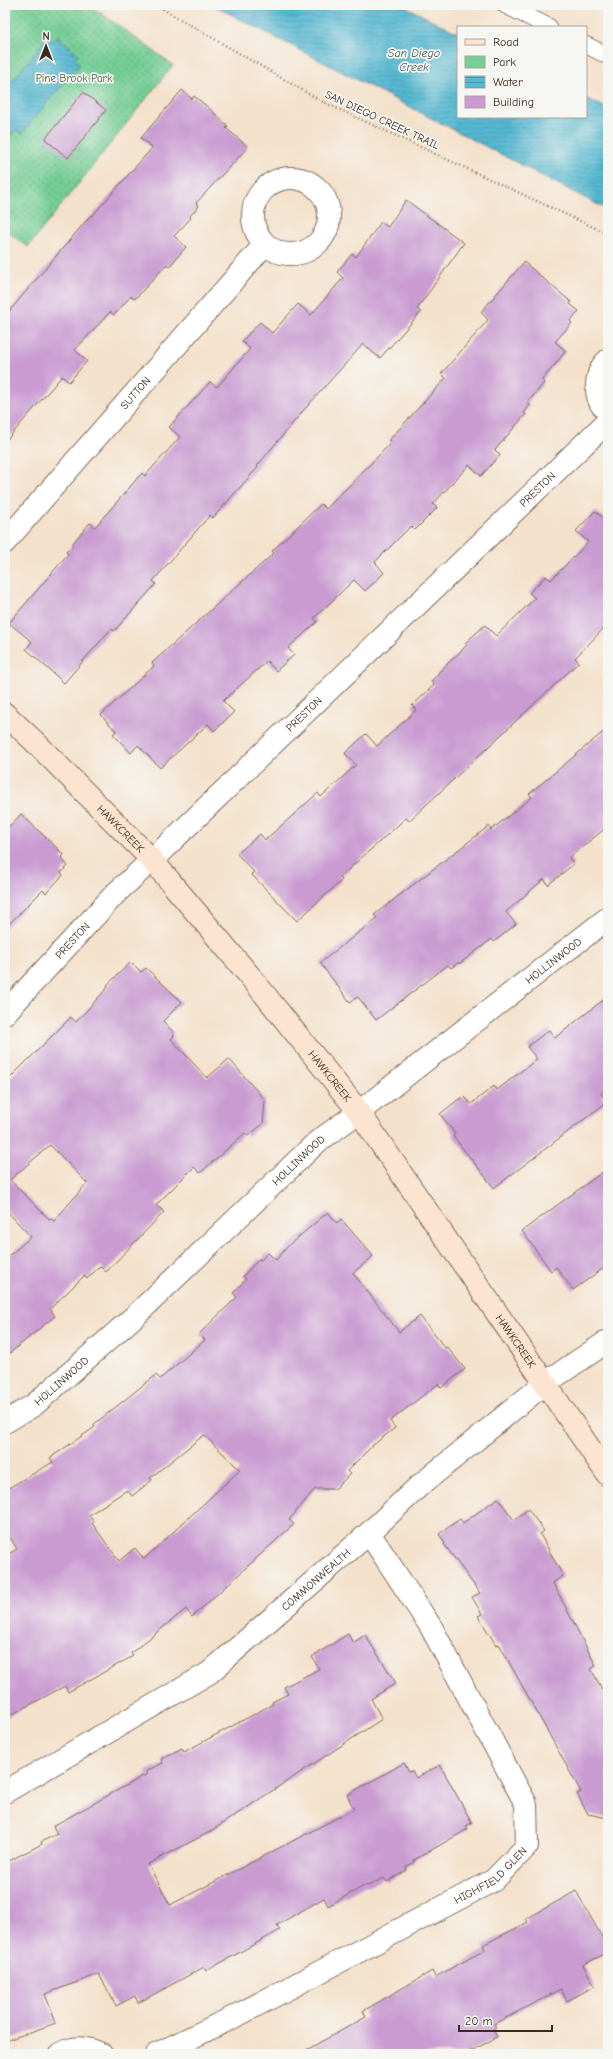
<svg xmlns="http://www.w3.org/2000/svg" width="613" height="2059" viewBox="0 0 613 2059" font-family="'Comic Neue',sans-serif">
<defs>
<pattern id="green-dots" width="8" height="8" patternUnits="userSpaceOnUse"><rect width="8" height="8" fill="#75ce95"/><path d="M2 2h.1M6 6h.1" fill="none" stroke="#61a779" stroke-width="1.8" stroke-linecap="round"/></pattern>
<pattern id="water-rules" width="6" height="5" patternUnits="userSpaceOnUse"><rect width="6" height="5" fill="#54b9d3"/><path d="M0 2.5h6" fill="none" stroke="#4797ab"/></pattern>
</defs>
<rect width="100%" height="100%" fill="#f6f6f2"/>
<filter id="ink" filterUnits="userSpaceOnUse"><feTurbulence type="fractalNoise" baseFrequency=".025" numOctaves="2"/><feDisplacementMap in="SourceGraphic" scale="8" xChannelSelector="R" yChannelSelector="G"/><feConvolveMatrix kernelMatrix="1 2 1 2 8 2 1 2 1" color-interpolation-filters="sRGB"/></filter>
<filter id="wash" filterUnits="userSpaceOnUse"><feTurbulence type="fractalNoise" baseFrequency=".012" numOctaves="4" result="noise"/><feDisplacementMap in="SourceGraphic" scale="16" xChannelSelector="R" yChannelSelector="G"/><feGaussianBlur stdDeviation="0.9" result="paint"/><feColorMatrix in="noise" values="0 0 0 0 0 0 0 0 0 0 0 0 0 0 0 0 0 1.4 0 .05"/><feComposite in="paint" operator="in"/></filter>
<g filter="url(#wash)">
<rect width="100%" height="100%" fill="#f4e1cb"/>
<!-- green -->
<path fill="url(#green-dots)" stroke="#587c5a" d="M5,5h85l83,60 -145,182 -23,-17z"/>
<!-- water -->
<path fill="url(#water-rules)" stroke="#487278" d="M213,5h189l56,28v84h128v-19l22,11v101z
M57,36l21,18 -3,6 5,4 -59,70 -4,-4 -6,5 -6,-4v-42l43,-52 5,4z"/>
<g id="blocks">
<!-- building -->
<path fill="#c99bd1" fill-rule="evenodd" d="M182,90l10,9 2,-3 15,12 19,18 -2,2 22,19 -52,56 3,3 -9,10 1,2 -17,18 12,11 -17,20 -2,-3 -32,35 -4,-3 -17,19 -4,-3 -35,38 12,11 -18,21 -7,-6 -57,66v-126l86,-101 1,1 60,-68 -11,-10z
M83,92l23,18 -38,48 -23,-19z
M406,200l58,43 -47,66 4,3 -41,46 -17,-14 -60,67 -46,55 1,1 -45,51 -3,-3 -57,66 3,3 -42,47 -3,-2 -47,54 -38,-34 6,-7 -23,-19 59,-69 -2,-2 7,-7 -1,-1 18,-21 5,4 47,-54 3,3 35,-39 -11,-10 41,-45 7,5 33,-38 -8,-8 18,-19 12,11 26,-29 13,11 32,-37 -6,-6 15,-18 4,3 25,-35 7,5z
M524,262l47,40 -1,2 9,7 -9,10 2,2 -17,19 11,9 -24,29 2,3 -17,20 3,2 -6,8 2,1 -31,36 5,5 -19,21 -12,-11 -36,39 4,4 -22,22 -4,-4 -36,36 9,11 -19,18 -11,-11 -40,38 3,4 -29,26 6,7 -18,16 -9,-10 -44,40 11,11 -20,19 -6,-7 -48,44 -22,-23 -7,8 -18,-19 3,-3 -15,-16 53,-49 -2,-3 122,-110 -2,-2 49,-47 5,5 65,-66 -2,-3 57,-62 -5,-4 47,-54 -7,-8z
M595,511l13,10v103l-33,34 4,4 -170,159 -3,-3 -66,59 2,3 -45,41 -46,-47 3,-2 -17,-18 23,-20 5,6 53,-47 3,4 35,-32 -11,-12 21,-19 11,12 39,-36 -4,-4 22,-21 -3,-4 7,-6 -1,-1 30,-29 -2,-2 20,-18 11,11 39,-38 -6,-5 17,-17 5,4 37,-38 -12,-11z
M608,728v98l-39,32 5,6 -26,21 -4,-6 -38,33 10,12 -22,18 -2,-3 -33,25v-2l-8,6 -3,-3 -72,55 -18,-23 -8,5 -30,-39 57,-45 -3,-3 115,-89 2,4 41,-33 -3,-3z
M21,814l43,41 -3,3 7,8 -7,7 2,2 -17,18 -3,-3 -38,38v-97z
M131,962l10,10 5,-4 36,34 -19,19 11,12 -2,1 2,2 -3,3 36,39 22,-19 36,41 -2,24 -15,12 -3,-3 -45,40 -6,-6 -38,38 8,7 -58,60 -6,-6 -13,13 -3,-3 -34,33 5,7 -50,41v-98l26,-22 -26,-28v-126l66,-66 5,5 32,-35 -1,-2zM50,1145l37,38 -33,38 -4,-3 -1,1 -39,-39z
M608,996v92l-7,6 6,8 -113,86 -41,-52 2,-2 -15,-20 19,-15 6,-2 6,7 23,-18 3,4 40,-31 -10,-12 22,-17 6,8z
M608,1168v97l-35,25 -17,-23 -5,4 -29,-40z
M328,1212l9,11 4,-4 32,37 -20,17 46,59 21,-16 25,32 2,-1 18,22 -24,19 -3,-4 -48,37 5,7 -22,17 -26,26 3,3 -15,15h-20l-26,31 5,4 -102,93 -6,-8 -55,44 2,3 -65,36 -3,-6 -60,32v-162l12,-7 -12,-20v-39l48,-28 -3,-4 45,-31 -2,-2 63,-50 4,4 45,-39 -6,-6 38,-37 -4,-4 13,-14 -3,-3 16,-17 2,1 7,-7 8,7 13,-15zM204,1435l36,35 -96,89 -9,-11 -16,13 -27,-38 2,-1 -5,-7 38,-25 5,6 20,-16 -2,-2z
M498,1498l16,22 14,-11 16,22 -4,3 23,42 -10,7 43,83 -5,3 17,31v118l-20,-4 -11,-20 4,-2 -42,-76 -40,-72 -3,1 -18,-29 4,-2 -10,-17 8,-4 -36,-49 1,-1 -6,-9 21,-15 3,4z
M348,1634l5,9 12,-8 31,48 -25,16 11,20 -174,114 -60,31 22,41 184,-96 -7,-14 57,-32 5,9 3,-1 4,7 24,-13 32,58 -6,3 2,3 -54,31 1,2 -9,5 1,3 -20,12 -3,-4 -16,8 -2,-1 -38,21 -4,-8 -47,27 3,5 -74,41 -2,-4 -66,36 -3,-7 -19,10 -17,-32 -54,20 11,29 -51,18v-178l37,-19 -1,-2 16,-8 -4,-8 94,-52 -1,-3 17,-8 -2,-4 21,-11 2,4 89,-48 -1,-2 16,-8 -4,-7 35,-18 -7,-12z
M576,1891l32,57v4l-25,13 12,21 -28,15 -6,-12 -67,35 2,4 -3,1 4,8 -31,17h-167l67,-37 -3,-6 69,-40 3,6 50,-27 -2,-5 45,-23 -2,-3z"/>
</g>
</g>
<g filter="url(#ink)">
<use href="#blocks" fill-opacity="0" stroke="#7c6a5b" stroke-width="1"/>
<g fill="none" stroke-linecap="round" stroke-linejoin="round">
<defs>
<path id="lane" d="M505,5l44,22
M586,45l22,11"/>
<g id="street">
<circle cx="291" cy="216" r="38"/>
<path d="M608,360c-11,9 -14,28 -8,42 1,3 6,7 8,10"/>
<path id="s1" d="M5,542l260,-298"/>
<path id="s2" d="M5,1013l111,-120 36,-33 456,-439"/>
<path id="s3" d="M5,1422l29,-17 102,-90 181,-173 42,-30 249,-194"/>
<path id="s4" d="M5,1792l204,-119 160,-140 49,-46 126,-103 64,-43"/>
<path d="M60,2054c13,-8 27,-7 41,0"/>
<path id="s5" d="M157,2054l81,-39 256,-135 33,-34 -1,-42 -95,-177 -62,-94"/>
</g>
<g id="secondary">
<path id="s6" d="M5,714l29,27 118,119 97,115 110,137 249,363"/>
</g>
</defs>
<!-- lane casing -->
<use href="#lane" stroke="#7c6a5b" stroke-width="18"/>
<!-- street casing -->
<use href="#street" stroke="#7c6a5b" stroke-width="24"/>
<!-- secondary casing -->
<use href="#secondary" stroke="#7c6a5b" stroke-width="24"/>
<!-- path -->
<path stroke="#7c6a5b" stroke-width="2.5" stroke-dasharray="1 3" stroke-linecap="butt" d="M156,5l165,96 287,133"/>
<!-- lane -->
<use href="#lane" stroke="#fff" stroke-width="16"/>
<!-- street -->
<use href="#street" stroke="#fff" stroke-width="22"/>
<!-- secondary -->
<use href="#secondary" stroke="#fde4d0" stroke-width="22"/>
</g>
</g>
<g text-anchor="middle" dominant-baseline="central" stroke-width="3.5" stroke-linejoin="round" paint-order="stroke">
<!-- park labels -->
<g font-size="11" fill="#4c5b42" stroke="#f6f6f2">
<text x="74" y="78">Pine Brook Park</text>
</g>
<!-- street labels -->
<g font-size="11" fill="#3b2a1e" stroke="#f6f6f2">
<text transform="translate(382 120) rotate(25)">SAN DIEGO CREEK TRAIL</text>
<text stroke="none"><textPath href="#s1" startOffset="198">SUTTON</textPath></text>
<text stroke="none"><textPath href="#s2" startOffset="747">PRESTON</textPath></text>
<text stroke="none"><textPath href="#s2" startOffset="423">PRESTON</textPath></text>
<text stroke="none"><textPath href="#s6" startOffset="163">HAWKCREEK</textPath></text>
<text stroke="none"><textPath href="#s2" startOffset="99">PRESTON</textPath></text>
<text stroke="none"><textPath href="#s3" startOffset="718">HOLLINWOOD</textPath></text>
<text stroke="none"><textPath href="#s6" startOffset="487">HAWKCREEK</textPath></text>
<text stroke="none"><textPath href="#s3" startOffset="394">HOLLINWOOD</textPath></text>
<text stroke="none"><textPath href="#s6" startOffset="811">HAWKCREEK</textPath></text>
<text stroke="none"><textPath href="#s3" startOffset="70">HOLLINWOOD</textPath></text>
<text stroke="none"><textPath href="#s4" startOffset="378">COMMONWEALTH</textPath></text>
<text stroke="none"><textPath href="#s5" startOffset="379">HIGHFIELD GLEN</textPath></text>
</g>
<!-- water labels -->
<g font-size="12" font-style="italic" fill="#445c5d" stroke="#f6f6f2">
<text x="414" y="53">San Diego<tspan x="414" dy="14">Creek</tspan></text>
</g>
</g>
<!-- margin -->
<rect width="613" height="2059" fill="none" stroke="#f6f6f2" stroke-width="20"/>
<!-- legend -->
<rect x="457" y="26" width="130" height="92" fill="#f6f6f2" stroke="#aba49d"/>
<rect x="465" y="39" width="20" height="6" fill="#fde4d0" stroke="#aba49d"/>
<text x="493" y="46" font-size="12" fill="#3b2a1e">Road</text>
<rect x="465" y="56" width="20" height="12" fill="#75ce95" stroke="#aba49d"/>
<text x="493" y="66" font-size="12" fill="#3b2a1e">Park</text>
<rect x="465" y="76" width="20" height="12" fill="url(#water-rules)" stroke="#aba49d"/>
<text x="493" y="86" font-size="12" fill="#3b2a1e">Water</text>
<rect x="465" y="96" width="20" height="12" fill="#c99bd1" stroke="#aba49d"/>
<text x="493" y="106" font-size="12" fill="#3b2a1e">Building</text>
<!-- north arrow -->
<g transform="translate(46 46)" stroke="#f6f6f2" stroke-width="3" paint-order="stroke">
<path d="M0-3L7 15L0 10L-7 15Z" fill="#3b2a1e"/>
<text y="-6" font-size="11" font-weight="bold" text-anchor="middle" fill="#3b2a1e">N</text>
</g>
<!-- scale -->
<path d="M459 2025v6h93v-6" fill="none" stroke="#3b2a1e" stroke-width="2"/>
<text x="465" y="2025" font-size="12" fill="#3b2a1e" stroke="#f6f6f2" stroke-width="3" paint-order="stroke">20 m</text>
</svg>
